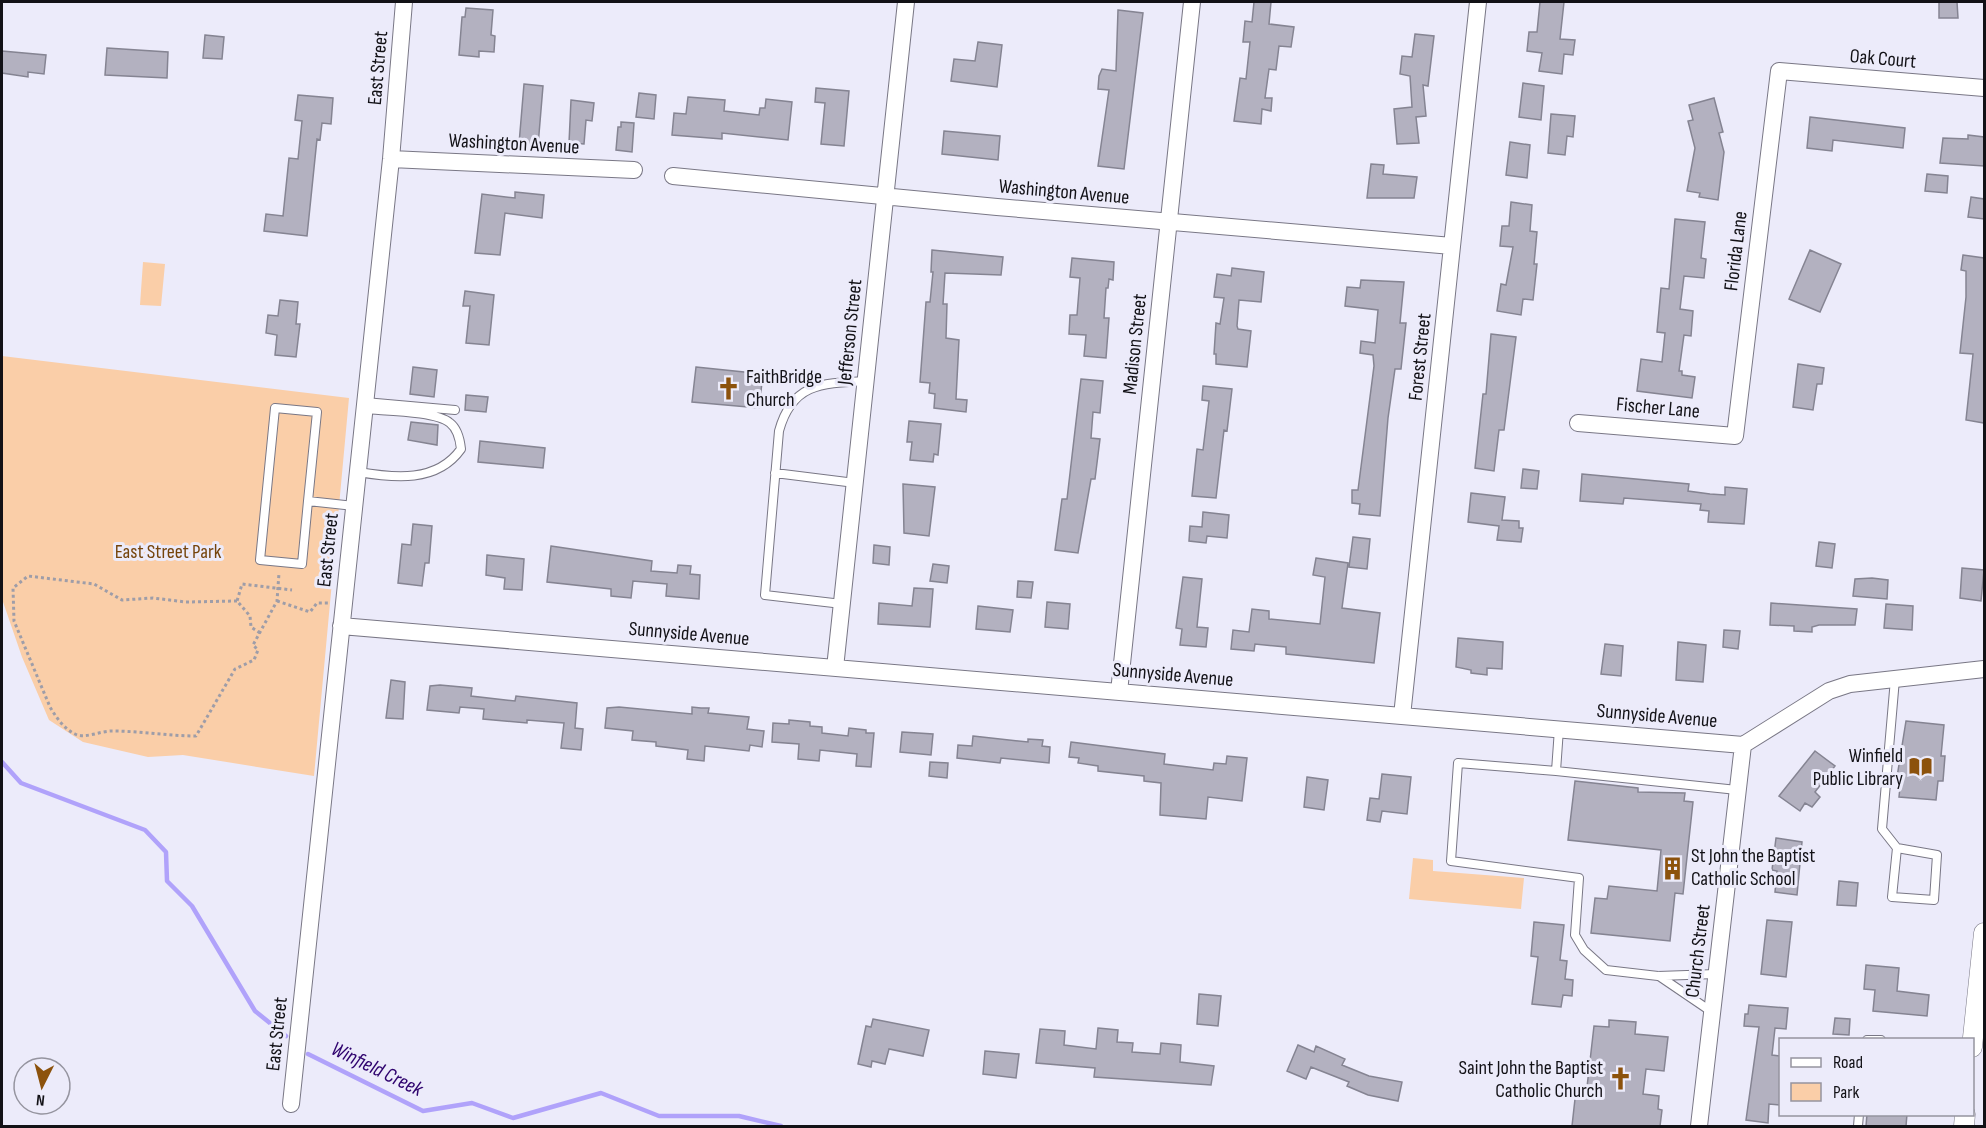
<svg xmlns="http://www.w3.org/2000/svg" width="1986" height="1128" viewBox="0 0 1986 1128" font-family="'Sofia Sans Condensed',sans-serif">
<rect width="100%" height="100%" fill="#ecebfa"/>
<!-- green -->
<path fill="#facea8" d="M143,262l22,2 -4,42 -21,-1z
M2,356l347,42 -35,378 -131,-21 -35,2 -65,-15 -34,-22 -27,-63 -20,-58z
M1413,858l20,2v11l91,7 -3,31 -112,-10z"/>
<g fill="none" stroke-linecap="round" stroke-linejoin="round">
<!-- stream -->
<path stroke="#b0a2fa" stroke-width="4.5" d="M2,762l19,21 124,47 21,22 1,29 25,25 63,105 31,25
M308,1054l115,57 49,-8 41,15 88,-25 58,23h80l42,10"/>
</g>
<!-- building -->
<path fill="#b3b1c0" stroke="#858492" stroke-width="1.5" d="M1254,2h17l-2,22 25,3 -3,20 -12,-1 -3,24 -7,-1 -4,29h7l-1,13 -9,-2 -1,15 -27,-3 6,-43 6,1 4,-37h-7l2,-21 7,1z
M1540,2h24l-4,37 15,1 -2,15 -9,-1 -2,20 -23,-3 3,-18 -15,-2 2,-19h8z
M1939,2h18l1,16h-19z
M466,8l27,2 -2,25 4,1 -1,16 -15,-1v6l-20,-2 3,-38h3z
M1118,10l25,3 -19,156 -26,-3 11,-76 -11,-1 1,-13 3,-7 14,2z
M1415,34l19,2 -6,50 -5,-1 3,31 -10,1 3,26 -22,1 -3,-35 18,-2 -2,-31 -10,-2 2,-18 10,1z
M205,35l19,2 -2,22 -19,-1z
M978,42l24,3 -5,42 -46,-6 3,-22 21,2z
M107,48l61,4 -1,26 -62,-3z
M2,51l44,4 -2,19 -16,-2v5l-26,-4z
M1523,83l21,3 -3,34 -22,-3z
M524,84l19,2 -5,60 -19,-2z
M816,88l33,3 -5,55 -23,-2 4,-41 -10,-1z
M639,93l17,2 -2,24 -18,-2z
M298,95l35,3 -2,26 -9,-1 -2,17 -3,-1 -10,97 -43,-5 2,-17 17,2 6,-58 9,1 4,-38 -7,-1z
M688,97l37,3 -1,11 35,4 1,-7h5l1,-9 26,3 -4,38 -66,-7v6l-50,-4 2,-22 12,1z
M1714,98l9,34 -4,1 5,19 -6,48 -19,-3 1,-4 -13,-2 8,-43 -7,-27 5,-1 -4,-15z
M571,100l23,3 -2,18 -6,-1 -2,24 -15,-1z
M1551,114l24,2 -2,21 -6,-1 -2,19 -17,-2z
M1810,117l95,11 -2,20 -70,-8 -1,11 -25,-3z
M621,122l13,1 -2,29 -16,-2 2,-23h3z
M944,131l56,5 -2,24 -56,-6z
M1968,135l16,2v29l-44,-3 3,-25 25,1z
M1510,142l20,3 -3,33 -21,-3z
M1371,164l13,1 -1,9 34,3 -3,21h-47z
M1927,174l21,2 -1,17 -22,-2z
M515,192l29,3 -2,23 -37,-5 -5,42 -25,-2 7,-59 33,4z
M1971,197l13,2v20l-16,-2z
M1511,202l21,3 -2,26 7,1 -3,32h3l-4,36 -10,-1 -2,16 -24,-4 4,-27 5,1 7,-38 -13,-1 2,-20h7z
M1675,219l30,3 -4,36 5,1 -2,19 -20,-2 -4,33 13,2 -2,25 -7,-1 -5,36h3v4l13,2 -3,21 -55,-7 4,-32 21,3 3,-29 -8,-1 4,-44 8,1z
M932,250l71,7 -2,18 -56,-2 -2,31h4l-1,34 13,2 -3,59 11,1 -1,12 -32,-4 1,-14 -6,-1 1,-10 -10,-1 6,-80h4l3,-30h-2z
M1810,250l31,14 -21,48 -31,-13z
M1963,255l21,3v165l-18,-3 7,-66 -13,-1 6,-56v-26l-5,-1z
M1072,258l42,4 -1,18 -4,-1 -1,9h-2l-2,30h5l-3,40 -22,-2 2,-21 -17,-1 1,-19h7l3,-37 -10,-1z
M1232,268l32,4 -3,30 -22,-2 -2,26 1,3 13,2 -4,36 -31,-3v-10h-2l2,-31 4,1 4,-26 -10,-1 3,-23 14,2z
M1361,280l43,2 -4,41h6l-5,46h-6l-7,49 -8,98 -21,-2 1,-10 -8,-1v-13h6l16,-124 -1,-11 -13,-2 1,-12 14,2 3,-33 -33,-4 2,-19 13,1z
M465,291l29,4 -5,50 -23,-2 4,-37h-7z
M280,300l18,2 -2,22h4l-4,33 -21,-2 2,-20 -11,-2 2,-18 10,1z
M1491,334l25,3 -12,93h-5l-5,41 -19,-3 8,-74h3z
M1798,364l26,4 -2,16h-5l-4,26 -20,-3z
M413,367l24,3 -3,27 -24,-3z
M696,367l67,7 -4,34 -67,-6z
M1081,379l22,2 -3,32 -7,-1 -2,26 9,1 -5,40h-4l-13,74 -23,-3 7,-51h5z
M1203,386l29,3 -5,42 -3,-1 -8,68 -24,-2 5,-47 6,1 6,-49 -7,-1z
M466,395l22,2 -2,15 -21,-2z
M909,421l32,3 -3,31 -4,-1 -1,8 -23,-2 2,-18h-5z
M411,422l27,3 -1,20 -29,-5z
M480,441l65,7 -2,20 -65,-6z
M1523,469l16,2 -2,18 -16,-1z
M1582,474l107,10 -1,7 22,3 15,1v-8l22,2 -3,35 -36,-2 1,-11 -9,-1 1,-6 -77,-6 -1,6 -43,-3z
M903,484l32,3 -6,49 -25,-3z
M1471,493l34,4 -3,23 17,1v7h4l-2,14 -24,-2 2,-14 -31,-4z
M1203,512l26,3 -2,23 -20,-2 -1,7 -17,-2 1,-15 12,1z
M413,524l19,2 -3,37h-4l-3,23 -24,-3 4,-39 9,1z
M1353,537l17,2 -3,30 -18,-2z
M1819,542l16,2 -3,24 -16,-2z
M874,545l16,2 -1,18 -16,-2z
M551,546l101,15 -1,10 26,2 1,-8 13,1 -1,8 10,1 -1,24 -33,-3 1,-12 -34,-3 -2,17 -20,-2v-7l-64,-7z
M487,555l37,4 -2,31 -18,-1 1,-11 -19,-3z
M1316,558l32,5 -6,45 38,5 -6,50 -88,-9v-7l-31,-3 -1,7 -23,-2 2,-19 16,2 3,-23 17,2v8l51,5 5,-47 -12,-2z
M933,564l16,2 -2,17 -17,-2z
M1962,568l22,2 -3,31 -21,-3z
M1183,577l19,2 -5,48 11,1 -2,19 -26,-2 2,-16 -6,-1z
M1872,578l16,2 -1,19 -34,-3 2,-17z
M1018,581l15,1 -2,16 -14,-1z
M914,588l19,1 -3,38 -52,-3 1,-21 33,3z
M1047,602l23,2 -2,25 -23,-2z
M1771,603l86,6 -2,16h-36l-7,2v5l-18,-1v-5l-24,-1z
M1886,604l27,2 -1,24 -28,-2z
M978,606l35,4 -3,22 -34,-3z
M1724,630l16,1 -2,18 -15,-2z
M1458,638l45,4 -1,27 -15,-1v7l-16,-2v-3l-15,-3z
M1678,642l28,3 -3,37 -27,-2z
M1605,644l18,2 -2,30 -20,-2z
M391,680l14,2 -2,37 -17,-1z
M440,685l32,3 -1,8 44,5 1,-5 61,7 -2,25 8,1 -2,21 -20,-2 3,-25 -37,-3v3l-44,-4 1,-10 -24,-2 -1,6 -32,-3 3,-24z
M619,707l73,7v-7l9,1h8l-1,5 41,4 -2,12 17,2 -2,16 -12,-2 -1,6 -44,-5 -1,15 -17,-2 1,-9 -32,-4v-4l-24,-2 1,-9 -28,-3 2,-20z
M789,720l21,2v4l12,1v6l26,3 1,-8 17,2v3h8l-3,34 -15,-1 1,-12 -37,-4 -1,11 -21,-2 1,-15 -27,-2 1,-19 16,1z
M1906,721l38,4 -3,31h4l-2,25h-5l-2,19 -37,-3 2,-20h-4z
M902,732l31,2 -2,21 -31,-3z
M973,736l55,6v-3l15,1 -1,6 8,1 -1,16 -48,-5 -1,5 -43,-5 1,-13 14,1z
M1071,742l94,12 -1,10 49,6 1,-7 12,1 1,-8 20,2 -5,43 -34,-4 -2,22 -46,-4 1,-32 -17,-2v-5l-46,-5v-5l-20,-3 1,-5 -10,-1z
M1815,751l20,15 -20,26 5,5 -8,10 -7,-4 -5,8 -21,-15z
M930,762l18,1 -1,15 -18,-2z
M1382,774l29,3 -4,37 -25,-3 -2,11 -13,-2 3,-22 9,1z
M1307,777l21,3 -4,30 -20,-3z
M1575,781l63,7v4l47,1 -1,8 9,1 -10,92 -8,-1 -5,48 -79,-8 4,-35 12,1 2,-13 48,5 4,-41 -93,-10z
M1776,838l26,4 -5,53 -22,-3 2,-21 -5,-1z
M1839,881l19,2 -2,23 -19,-1z
M1767,920l25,2 -6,55 -25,-3z
M1534,922l30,3 -4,35 7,1 -2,18 8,1 -1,16 -9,-1 -2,12 -29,-3 6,-47 -7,-1z
M1866,965l33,3 -2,23 32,4 -2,21 -54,-5 2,-21 -11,-1z
M1199,994l22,2 -3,30 -21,-2z
M1749,1005l39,3 -2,21 -11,-1 -3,27 8,1v49l-11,-1 -1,19 -22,-3 13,-93 -15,-1 1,-12h3z
M1835,1018l15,1 -1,16 -16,-1z
M873,1019l56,11 -6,26 -34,-7 -4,15 -13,-3 -1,6 -13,-3 8,-38 5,1z
M1609,1020l27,2 -1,12 33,3 -4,34 -18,-2 -3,25 16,2 -1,13 4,1 -2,16h-88l3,-27h3l2,-13 7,1 7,-61 15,1z
M1098,1028l20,2 -1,12 16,1 -1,9 28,2 1,-11 20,2 -1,17 34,4 -3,19 -117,-8 1,-9 -59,-5 4,-34 25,2 -1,14 32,4z
M1298,1045l16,7 2,-6 29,13 -3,6 27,11 33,6 -4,19 -30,-6 -21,-9 2,-4 -38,-15 -5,12 -19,-8z
M985,1051l34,3 -3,24 -33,-4z
M1867,1114h40l-1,12h-40z"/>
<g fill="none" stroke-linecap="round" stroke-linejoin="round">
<defs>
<path id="service" d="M365,402l90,8
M358,472c36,6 79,11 103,-23 -1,-9 -3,-20 -11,-26 -14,-12 -65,-12 -85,-14
M775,473l80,10
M308,501l-6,63 -42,-4 15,-152 42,4 -9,89 46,5
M842,604l-77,-9 14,-164c13,-48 43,-48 87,-50
M1895,679l-13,150 15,19 40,7 -3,45 -42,-3 5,-49
M1559,729l-3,42 -98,-8 -7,98 128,17 -4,57 9,15 22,20 52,6 58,-2
M1556,771l181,19
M1659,976l53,36
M1867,1040h14
M1858,1126l1,-12"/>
<path id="minor" d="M391,159l243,11
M673,176l324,31 455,39
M1578,423l157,13 44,-365 205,17
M341,626l1402,119 86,-54 21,-7 134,-15
M835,668l71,-666
M1119,692l73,-690
M1402,716l76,-714
M291,1104l100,-945 13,-157
M1699,1126l44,-381"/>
<path id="tertiary" d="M1972,1047l12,-114
M1964,1126l1,-12"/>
</defs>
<!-- service casing -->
<use href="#service" stroke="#797785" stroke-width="10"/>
<!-- minor casing -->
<use href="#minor" stroke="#797785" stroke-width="18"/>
<!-- tertiary casing -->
<use href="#tertiary" stroke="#797785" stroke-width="21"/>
<!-- path -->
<path stroke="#9e9da8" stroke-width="3" stroke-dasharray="3 3" stroke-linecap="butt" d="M237,601l-51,1 -33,-4 -31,2 -28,-16 -66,-8 -15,12 1,33 36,86c6,10 14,22 25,27 10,5 25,-3 37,-3 28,0 56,5 84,5l39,-67 19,-9 4,-10 -5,-5 24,-44 2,-28
M277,601l33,11 7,-9h13
M260,633l-9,-6 -1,-11 -13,-15 5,-17 50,6"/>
<!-- service -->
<use href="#service" stroke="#fff" stroke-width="8"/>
<!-- minor -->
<use href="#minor" stroke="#fff" stroke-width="16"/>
<!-- tertiary -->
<use href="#tertiary" stroke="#fff" stroke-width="20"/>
</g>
<!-- icons -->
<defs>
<symbol id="church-bare" viewBox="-9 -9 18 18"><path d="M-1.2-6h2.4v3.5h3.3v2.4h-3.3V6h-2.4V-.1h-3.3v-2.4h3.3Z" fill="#8c520c" stroke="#ecebfa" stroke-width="2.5" paint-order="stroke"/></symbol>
<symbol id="library-bare" viewBox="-9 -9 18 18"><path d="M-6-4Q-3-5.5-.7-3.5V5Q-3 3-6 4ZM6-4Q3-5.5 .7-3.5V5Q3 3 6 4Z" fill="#8c520c" stroke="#ecebfa" stroke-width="2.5" paint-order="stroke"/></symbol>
<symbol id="building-bare" viewBox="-9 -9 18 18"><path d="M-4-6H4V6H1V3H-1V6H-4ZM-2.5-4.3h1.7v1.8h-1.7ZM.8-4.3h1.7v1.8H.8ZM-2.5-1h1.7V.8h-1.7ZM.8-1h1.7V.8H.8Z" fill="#8c520c" stroke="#ecebfa" stroke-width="2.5" paint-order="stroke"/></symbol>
</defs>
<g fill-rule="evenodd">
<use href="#church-bare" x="712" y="372" width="33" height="33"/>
<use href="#library-bare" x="1904" y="750" width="33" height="33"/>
<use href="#building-bare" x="1656" y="852" width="33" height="33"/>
<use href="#church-bare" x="1604" y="1062" width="33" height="33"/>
</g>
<g text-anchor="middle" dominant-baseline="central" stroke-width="6" stroke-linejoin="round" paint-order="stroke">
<!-- street labels -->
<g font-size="20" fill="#121116" stroke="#ecebfa">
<text transform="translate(1883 59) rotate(5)">Oak Court</text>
<text transform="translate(378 68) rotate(-85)">East Street</text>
<text transform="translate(514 144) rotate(3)">Washington Avenue</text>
<text transform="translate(1064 192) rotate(5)">Washington Avenue</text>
<text transform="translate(1736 251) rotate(-83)">Florida Lane</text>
<text transform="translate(850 332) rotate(-84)">Jefferson Street</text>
<text transform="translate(1135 344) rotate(-84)">Madison Street</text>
<text transform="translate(1420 357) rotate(-84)">Forest Street</text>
<text transform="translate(1658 408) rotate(5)">Fischer Lane</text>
<text transform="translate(328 550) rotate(-84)">East Street</text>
<text transform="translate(689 634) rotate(5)">Sunnyside Avenue</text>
<text transform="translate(1173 675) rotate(5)">Sunnyside Avenue</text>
<text transform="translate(1657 716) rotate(5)">Sunnyside Avenue</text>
<text transform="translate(1698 951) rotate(-83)">Church Street</text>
<text transform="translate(277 1034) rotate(-84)">East Street</text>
</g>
<!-- poi labels -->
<g font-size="20" fill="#121116" stroke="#ecebfa" text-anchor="start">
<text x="746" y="377">FaithBridge<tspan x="746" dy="23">Church</tspan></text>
<text x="1903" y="756" text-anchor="end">Winfield<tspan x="1903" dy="23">Public Library</tspan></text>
<text x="1691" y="856">St John the Baptist<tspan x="1691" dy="23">Catholic School</tspan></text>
<text x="1603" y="1068" text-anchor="end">Saint John the Baptist<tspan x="1603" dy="23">Catholic Church</tspan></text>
</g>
<!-- park labels -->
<g font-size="20" fill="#75440c" stroke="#ecebfa">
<text x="168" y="552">East Street Park</text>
</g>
<!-- water labels -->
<g font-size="21" font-style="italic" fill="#2f036e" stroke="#ecebfa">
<text transform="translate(377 1069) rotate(26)">Winfield Creek</text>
</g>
</g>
<!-- border -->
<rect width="1986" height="1128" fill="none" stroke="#121116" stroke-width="6"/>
<!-- legend -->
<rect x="1779" y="1038" width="195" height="78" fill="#ecebfa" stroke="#95949f" stroke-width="1.5"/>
<rect x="1791" y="1058" width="30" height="9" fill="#ffffff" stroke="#95949f" stroke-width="1.5"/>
<text x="1833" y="1068" font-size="18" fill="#121116">Road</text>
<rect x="1791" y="1083" width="30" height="18" fill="#facea8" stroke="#95949f" stroke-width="1.5"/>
<text x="1833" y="1098" font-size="18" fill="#121116">Park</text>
<!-- north arrow -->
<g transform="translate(42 1086) rotate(186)"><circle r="28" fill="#ecebfa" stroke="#95949f" stroke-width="1.5"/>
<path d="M0-4.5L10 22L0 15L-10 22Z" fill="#8c520c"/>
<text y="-9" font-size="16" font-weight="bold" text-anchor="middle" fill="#121116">N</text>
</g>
</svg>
